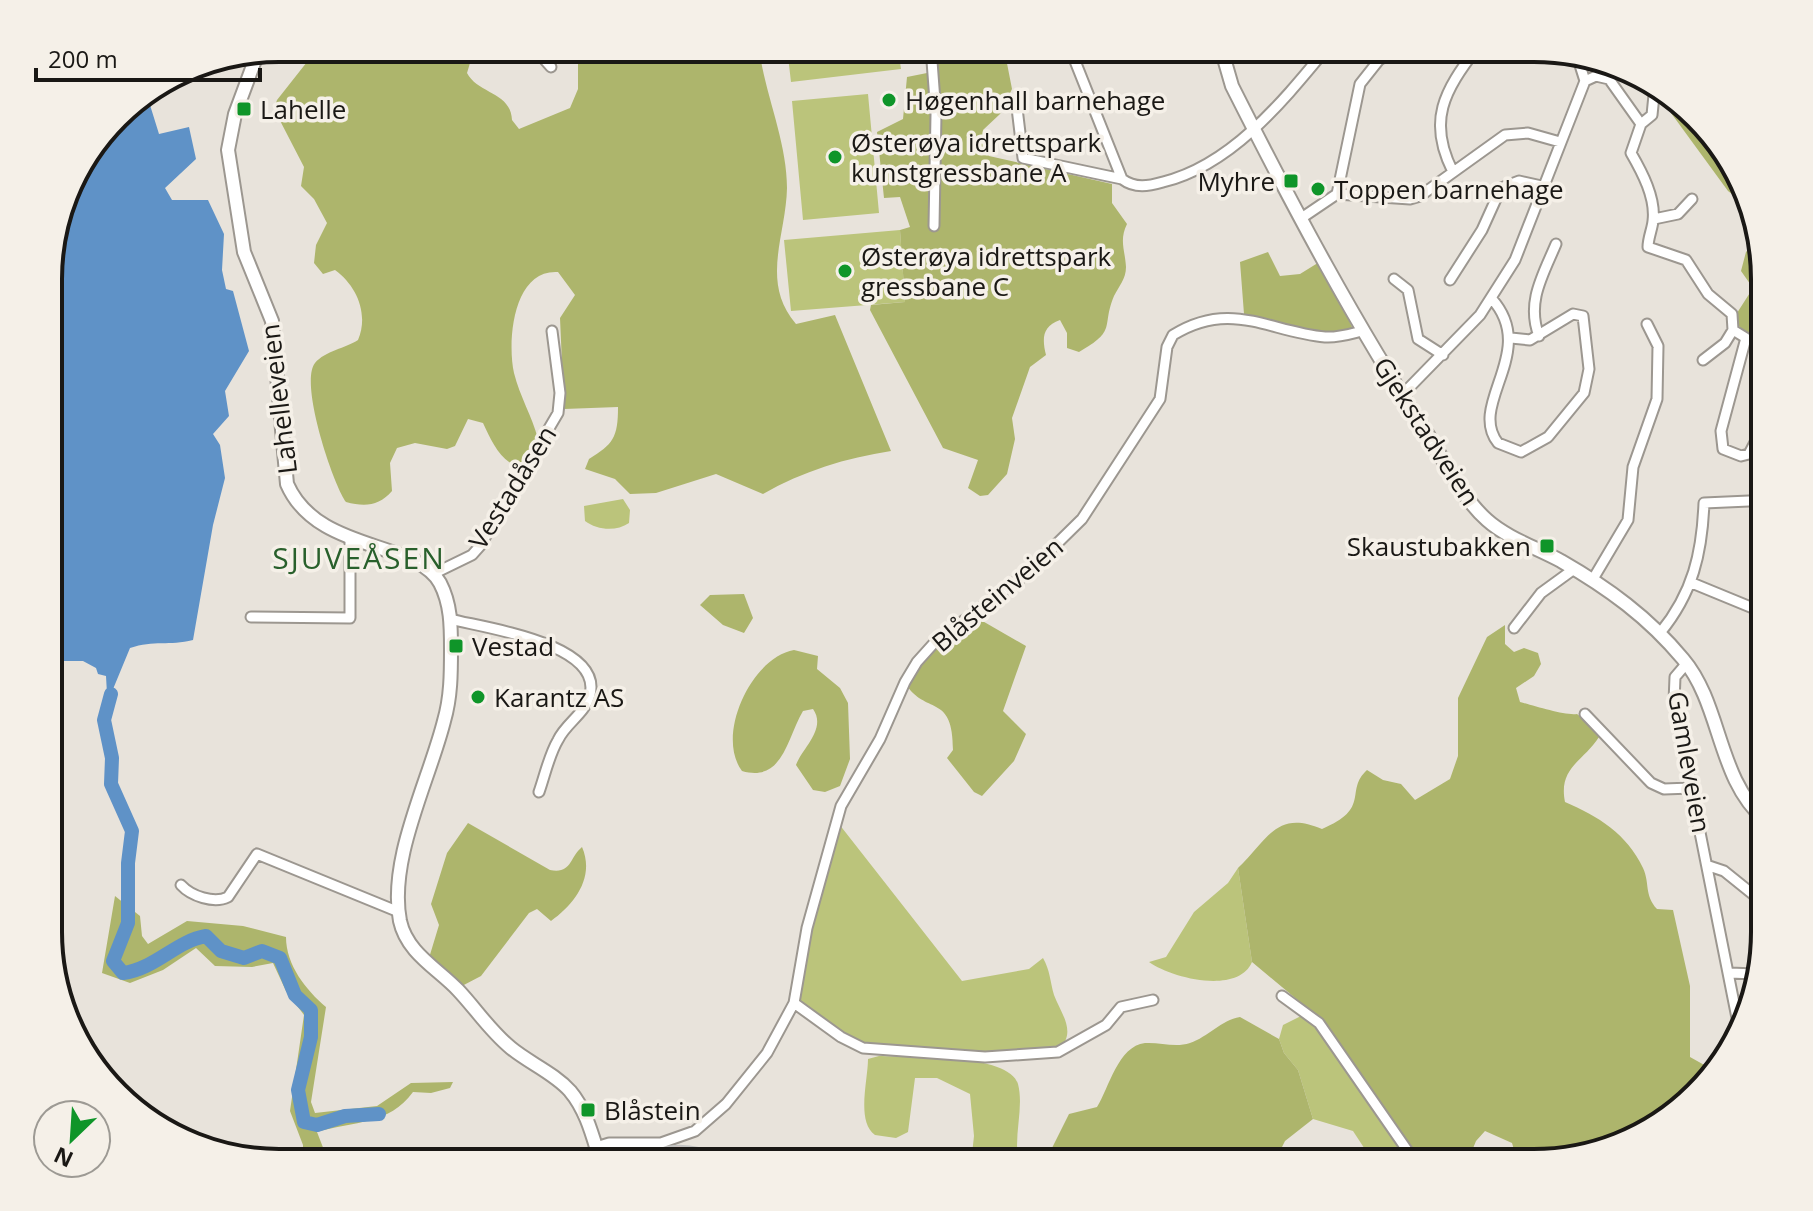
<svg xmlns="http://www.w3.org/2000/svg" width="1813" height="1211" viewBox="0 0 1813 1211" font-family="'Open Sans',sans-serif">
<rect width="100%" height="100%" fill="#e8e3db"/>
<!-- green -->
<path fill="#bbc47b" d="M787,48h111l3,21 -110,13z
M868,94l11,119 -76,7 -11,-119z
M900,230l5,72 -114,9 -7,-71z
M623,499l7,11 -1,13c-13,9 -32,7 -44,-2l-1,-15z
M839,824l123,157 67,-12 14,-11c7,12 7,23 11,37 6,17 23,36 6,53l-95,4 -108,-9 -59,-42 15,-83z
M1238,868l14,94c-14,33 -81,16 -103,0l17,-5 28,-45 34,-29z
M1301,1016l13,9 102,138h-42l-21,-32 -40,-12 -15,-49 -14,-17 -5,-14 4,-14z
M879,1056c29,1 130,-3 139,28 6,23 -4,50 0,74l35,5h-82l3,-27 -4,-42 -33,-16h-22l-7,54 -12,6 -21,-3c-19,-13 -7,-55 -7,-76z"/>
<!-- forest -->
<path fill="#adb56c" d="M318,48h150l2,15 -3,10c11,21 44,19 45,47l7,9 51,-21 8,-19v-41h181c6,47 28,93 28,140 -1,48 -27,94 9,136l39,-9 56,136c-45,7 -88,20 -128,43l-47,-20 -60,19 -26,1 -15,-15 -30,-10 4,-10c24,-15 29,-21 29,-52l-54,2 -4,-91 15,-23 -17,-23c-45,-3 -51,69 -44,101 6,24 18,43 24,66l-13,30c-24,-5 -33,-27 -42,-46l-15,-4 -13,27 -8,3 -32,-6 -18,5 -7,15 2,28c-13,15 -27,16 -46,11 -13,-18 -47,-119 -31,-139 10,-12 31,-15 43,-23 11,-26 -1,-54 -23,-70l-12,4 -9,-11 2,-18 11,-22 -13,-24 -13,-13 3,-19 -30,-58 3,-9z
M928,48h76l8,41 -12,25 -17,16 -1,13 7,13 123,28v19l15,21c-8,16 -2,26 -1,43 0,12 -7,19 -12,29 -13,31 4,34 -35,56l-12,-4v-15l-7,-13c-18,6 -18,19 -14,35l-16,12 -18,51 3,21 -8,35 -19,21 -8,1 -12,-8 10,-28 -35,-12 -73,-138 1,-5 34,-3 -5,-72 10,-3 -10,-30 -16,1 -7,-66 26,-13 4,-42 20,-4z
M1683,109c22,24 64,53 53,88l-8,-6 -57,-78z
M1757,240l8,25v81l-13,-5 -14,-16 -1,-12 16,-25 -12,-17 5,-19z
M1268,252l12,24 20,-2 21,-13 32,68 -30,5 -79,-20 -4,-52z
M744,594l9,24 -9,15 -21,-8 -23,-20 10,-10z
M979,619l47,27 -23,65 23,23 -12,27 -32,35 -8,-4 -27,-34 6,-8c0,-56 -25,-35 -46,-64 17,-30 42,-50 72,-67z
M1505,625v19l9,8 10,-4 14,5 3,11 -7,12 -18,12 4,14c15,4 46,14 57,12l20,15 2,8c-15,24 -41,30 -34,65 33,14 62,32 78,66 7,15 1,27 14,41l16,1 17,76v71l25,14 -66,61 -101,31h-30l-6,-20 -27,-12 -9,10 -9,22h-51l-102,-138 -13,-9 5,-9 -54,-45 -14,-94c30,-28 38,-59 84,-39 50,-21 22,-38 45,-59l16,10 18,4 14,16 35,-21 8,-23v-58l29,-61z
M794,650l24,6 -1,13 23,19 8,15 2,56 -10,27 -15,6 -12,-2 -17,-25c6,-17 31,-36 17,-56l-10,2c-16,27 -20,72 -61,60 -27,-36 10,-114 52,-121z
M468,823l82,47c22,4 19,-12 32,-23 13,30 -7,57 -31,74l-14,-12 -8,4 -48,63 -21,11 -31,-29 10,-33 -8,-21 16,-51z
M115,896l25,20 2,20 6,8 39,-23 56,5 43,11c0,28 20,53 40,70l-15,95 4,11 62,-7 34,-23 42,-1 -3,6 -19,5 -18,-1c-24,33 -59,29 -96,40l12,31h-26v-18l-13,-34 14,-96 -18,-24 -13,-28 -21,4 -37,-1 -19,-18 -33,22 -33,13 -28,-10z
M1240,1017l39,22 5,14 14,17 15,49 -28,22 -11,22h-221l-7,-3 23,-46 28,-7c12,-19 21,-61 48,-64 15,-1 30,5 45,0 18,-6 31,-23 50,-26z"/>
<!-- water -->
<path fill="#5f92c7" d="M158,86l-8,19 9,29 30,-7 7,32 -31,29 7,12h36l16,34 -2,36 4,19 7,2 16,60 -24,40 4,25 -16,18 7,11 5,33 -12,47 -20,115c-24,6 -39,0 -63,8l-19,46h-4l-1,-18 -8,-2 -2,-6 -13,-7h-33v-411l22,-73 54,-71z"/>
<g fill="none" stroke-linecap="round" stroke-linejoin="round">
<!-- river -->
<path stroke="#5f92c7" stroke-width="14" d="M111,694l-7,26 8,38 -1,26 21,47 -4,32v60l-15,38 10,12c32,-4 53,-32 83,-37l15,15 23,7 18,-7 18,7 15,37 16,15v27l-13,53 6,32 13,3 28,-9 34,-2"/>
<defs>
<path id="street" d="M534,48l17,19
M931,48l5,66 -2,112
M1065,48l8,8 49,123c13,10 27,7 41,3 69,-17 121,-82 164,-134
M1409,48l16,5
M1579,62l6,19
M1655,85l-3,30 -11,9 -10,29c11,19 25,45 22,68 -1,9 -5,17 -5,26l38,13 22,34 24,20 1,16
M1017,108l6,50 99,21
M1453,172c-26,-51 -9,-81 24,-124
M1337,194l23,-110 19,-24 19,-12
M1303,217l34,-23 73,5 10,-3 85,-61 23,-2 32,9
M1654,219l24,-5 14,-15
M1394,279l14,11 10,49 25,16
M1450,280l32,-50 19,-42 18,-7 27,6
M1492,299c47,53 -25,105 6,144l23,9 27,-15 36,-44 5,-24 -6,-53 -10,-2 -43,26 -19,-2
M1539,336c-13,-34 4,-61 17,-92
M1703,360l22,-17 8,-13 13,8 -25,93 2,18 18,7 8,-2 16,-31
M1402,395l78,-80 35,-55 70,-179 11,-5 13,3 32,45
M433,574l39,-19 8,-9 78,-133 2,-20 -8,-62
M1593,579l35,-59 5,-53 24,-68 1,-53 -11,-22
M1692,583l73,30
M251,617l99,1v-79
M450,619c34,9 153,24 140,76 -5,19 -24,28 -32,45 -9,15 -13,35 -19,52
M1514,628l27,-35 33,-24
M1660,633c33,-40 42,-80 44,-130l45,-2
M1687,663l-12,14 -1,25 64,321
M1585,714l66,69 13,6 27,-1
M1709,866l15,5 41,33
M181,885c10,11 33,19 47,12l29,-43 142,58
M1730,973l25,1
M1282,996l37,27 97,140
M794,1003l47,34 22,11 122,9 73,-5 48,-27 15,-18 32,-7
M596,1147l13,-4h52l34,-12 31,-27 41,-51 27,-50 13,-75 34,-122 39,-67 25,-57 12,-20 18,-20 90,-67 57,-56 78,-120 7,-52 6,-12c58,-36 96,-3 152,2 13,1 25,-3 37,-6"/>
<path id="secondary" d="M1221,48l11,38c60,119 123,238 196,349 18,28 34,63 59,85 20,18 50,28 74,41 47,27 87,56 122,98 39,46 34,120 82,161
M258,52l-23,62 -7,36 16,102 28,69 15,163c30,69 129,56 153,99 11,21 11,43 11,66 0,24 0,48 -7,72 -15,60 -56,138 -44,200 7,32 37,47 58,69 18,19 32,41 53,58 18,15 43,25 59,43 17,20 23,47 31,72"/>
<path id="primary" d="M633,1163c28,-9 55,-15 82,0"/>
</defs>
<!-- street casing -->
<use href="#street" stroke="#9c9790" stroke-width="13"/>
<!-- secondary casing -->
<use href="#secondary" stroke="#9c9790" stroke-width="16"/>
<!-- primary casing -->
<use href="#primary" stroke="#c3c3c2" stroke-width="18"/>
<!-- street -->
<use href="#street" stroke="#fff" stroke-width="9"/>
<!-- secondary -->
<use href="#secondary" stroke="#fff" stroke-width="12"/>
<!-- primary -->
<use href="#primary" stroke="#f0b6ae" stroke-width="14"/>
</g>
<!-- markers -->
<g fill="#0f9529" stroke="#f5f0e8" stroke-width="3">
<circle cx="889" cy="100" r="8"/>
<rect x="236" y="101" width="16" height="16" rx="4"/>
<circle cx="835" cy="157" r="8"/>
<rect x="1283" y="173" width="16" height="16" rx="4"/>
<circle cx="1318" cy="189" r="8"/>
<circle cx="845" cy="271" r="8"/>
<rect x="1539" y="538" width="16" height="16" rx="4"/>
<rect x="448" y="638" width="16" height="16" rx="4"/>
<circle cx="478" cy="697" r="8"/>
<rect x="580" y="1102" width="16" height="16" rx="4"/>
</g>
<g text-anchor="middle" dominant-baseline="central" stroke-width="7" stroke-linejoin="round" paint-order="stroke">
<!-- poi labels -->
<g font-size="26" fill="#1a1815" stroke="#f5f0e8" text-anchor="start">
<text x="905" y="100">Høgenhall barnehage</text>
<text x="260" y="109">Lahelle</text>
<text x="851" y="142">Østerøya idrettspark<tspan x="851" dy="30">kunstgressbane A</tspan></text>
<text x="1275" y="181" text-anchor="end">Myhre</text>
<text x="1334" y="189">Toppen barnehage</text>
<text x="861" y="256">Østerøya idrettspark<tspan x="861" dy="30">gressbane C</tspan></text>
<text x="1531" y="546" text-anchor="end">Skaustubakken</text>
<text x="472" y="646">Vestad</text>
<text x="494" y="697">Karantz AS</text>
<text x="604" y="1110">Blåstein</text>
</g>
<!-- street labels -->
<g font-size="26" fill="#1a1815" stroke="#f5f0e8">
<text transform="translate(278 399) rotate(-97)">Lahelleveien</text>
<text transform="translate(1427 431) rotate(57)">Gjekstadveien</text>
<text transform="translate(512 487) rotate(-58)">Vestadåsen</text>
<text transform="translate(997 594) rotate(-40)">Blåsteinveien</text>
<text transform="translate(1690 762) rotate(80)">Gamleveien</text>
</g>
<!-- quarter labels -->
<g font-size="30" letter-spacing="2" fill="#29602c" stroke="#f5f0e8">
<text x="359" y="557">SJUVEÅSEN</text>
</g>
</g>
<!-- crop -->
<path d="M0 0H1813V1211H0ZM279 62H1534A217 217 0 0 1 1751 279V932A217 217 0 0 1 1534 1149H279A217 217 0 0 1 62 932V279A217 217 0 0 1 279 62Z" fill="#f5f0e8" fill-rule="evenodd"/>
<path fill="none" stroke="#1a1815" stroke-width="4" d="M279 62H1534A217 217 0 0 1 1751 279V932A217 217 0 0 1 1534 1149H279A217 217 0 0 1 62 932V279A217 217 0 0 1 279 62Z"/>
<!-- north arrow -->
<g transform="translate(72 1139) rotate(205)"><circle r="38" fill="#f5f0e8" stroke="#9d9a94" stroke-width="2"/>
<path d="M0-6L14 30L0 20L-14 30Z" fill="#0f9529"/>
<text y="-12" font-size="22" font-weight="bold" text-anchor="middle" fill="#1a1815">N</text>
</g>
<!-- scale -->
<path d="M36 68v12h224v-12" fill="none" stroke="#1a1815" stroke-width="4"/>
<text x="48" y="68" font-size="24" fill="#1a1815" stroke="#f5f0e8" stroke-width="6" paint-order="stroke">200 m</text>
</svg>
